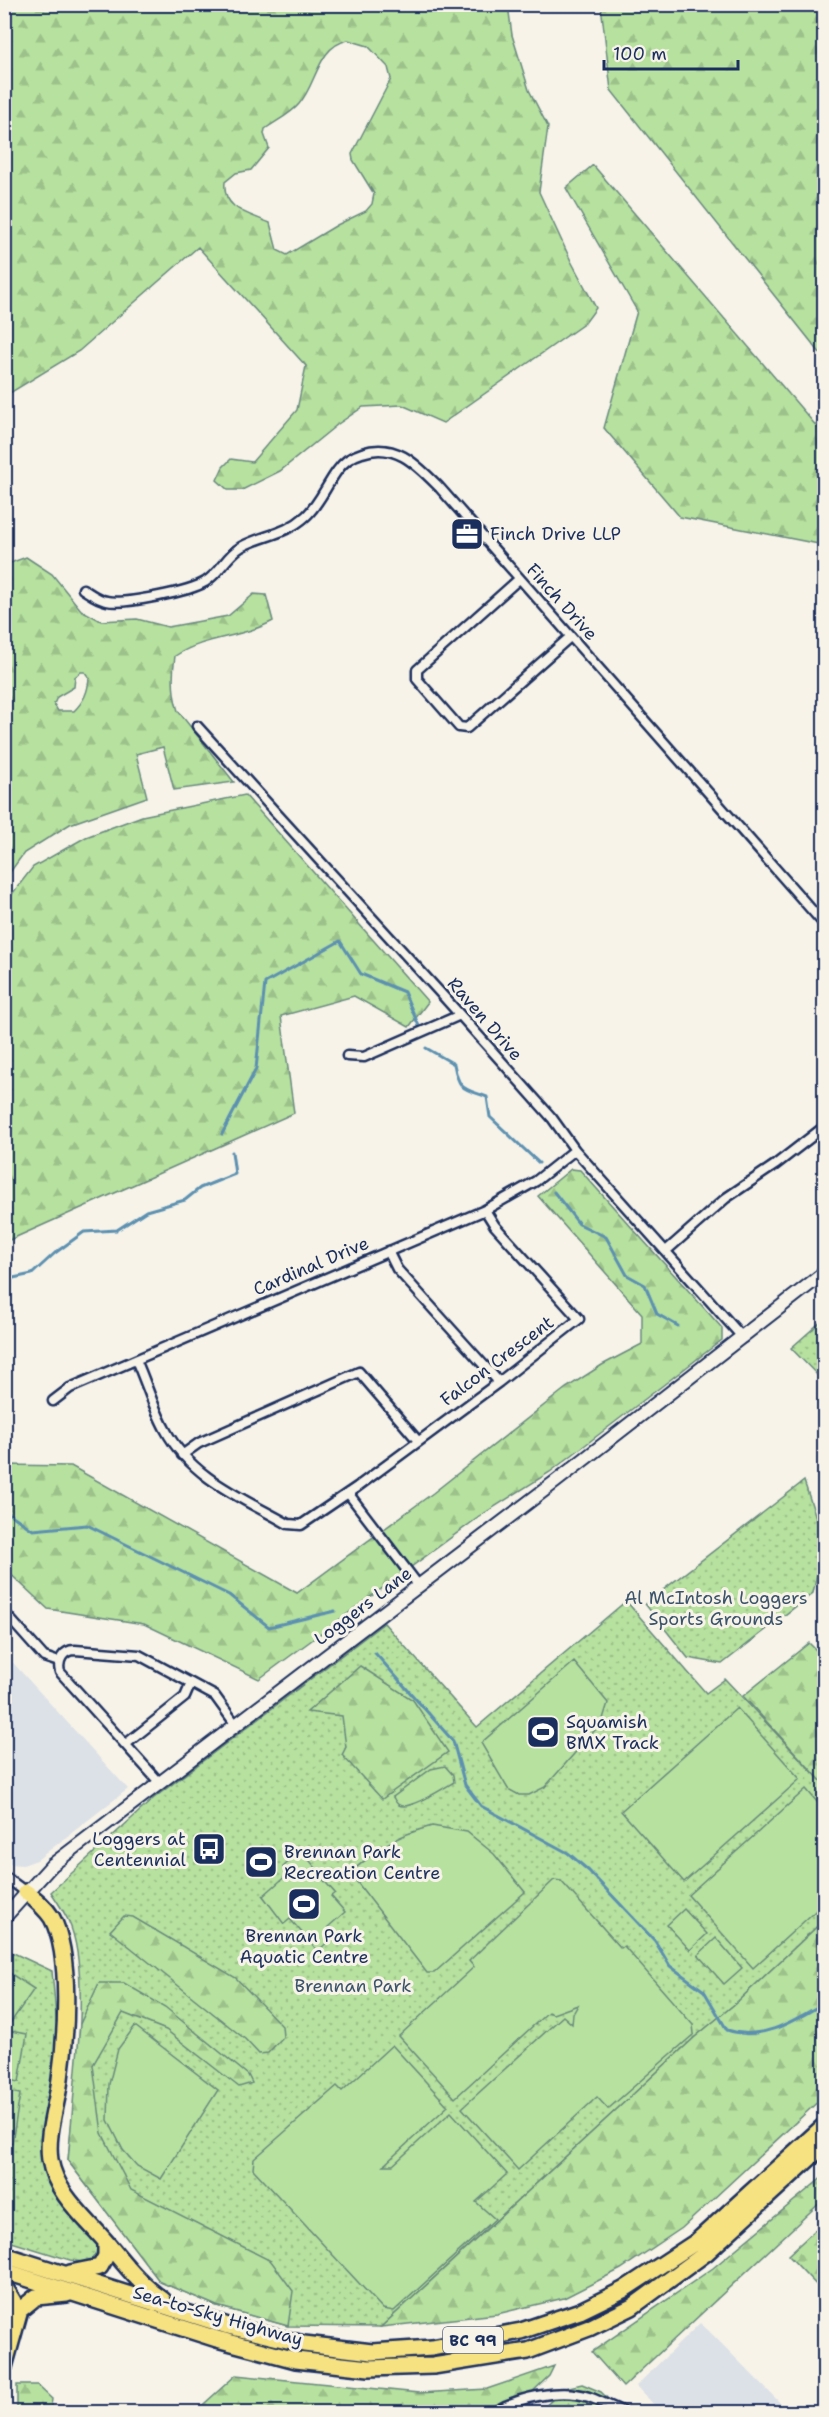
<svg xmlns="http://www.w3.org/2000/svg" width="829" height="2417" viewBox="0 0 829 2417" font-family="'Shantell Sans',sans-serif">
<defs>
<pattern id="green-dots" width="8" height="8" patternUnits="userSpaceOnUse" patternTransform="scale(1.5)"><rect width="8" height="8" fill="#b6e19e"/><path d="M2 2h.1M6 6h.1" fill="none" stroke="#9cc18a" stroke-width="1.8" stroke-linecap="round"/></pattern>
<pattern id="forest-firs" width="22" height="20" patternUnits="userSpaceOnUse" patternTransform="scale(1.5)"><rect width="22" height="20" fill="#b6e19e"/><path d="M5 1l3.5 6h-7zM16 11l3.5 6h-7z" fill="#9cc18a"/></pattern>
</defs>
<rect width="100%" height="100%" fill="#f7f3e8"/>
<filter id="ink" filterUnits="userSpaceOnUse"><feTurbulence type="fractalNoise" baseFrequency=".0167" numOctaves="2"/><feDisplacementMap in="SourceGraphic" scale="12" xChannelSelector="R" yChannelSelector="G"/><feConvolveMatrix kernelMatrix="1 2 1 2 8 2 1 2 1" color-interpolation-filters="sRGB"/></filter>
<g filter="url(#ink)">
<!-- built -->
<path fill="#dce1e7" d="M5,1654l123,135 -91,71 -14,5 -14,-1 -4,-3z
M700,2323l8,7 81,82h-128l-25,-26z"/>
<!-- green -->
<path fill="url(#green-dots)" stroke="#68887e" stroke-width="1.5" d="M824,1319v63l-33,-34z
M804,1481l20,61 -11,51 -91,71 -34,-6 -43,-54z
M626,1601l80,92 19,-14 99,105v136l-88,83 -41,34 -314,290 -93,-1 -71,-20 -57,-24 -92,-121c5,-60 25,-189 0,-241 -5,-10 -11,-19 -17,-28l103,-94 230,-175 93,104z
M5,1949l47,22c3,34 7,67 5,101 -2,29 -21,77 -12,104 9,27 34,48 53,68l-2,10 -8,9 -18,-3 -65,-20z"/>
<!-- forest -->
<path fill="url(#forest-firs)" stroke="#68887e" stroke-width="1.5" fill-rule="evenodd" d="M4,5h504l4,30 17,55 19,37 -9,65 32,69 25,47 -11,15 -142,100 -41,-18 -39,2 -25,17 -58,47 -38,19h-14l-11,-10 6,-13 8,-8 21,3 45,-52 9,-44 -108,-119 -119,104 -74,45zM348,40l20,6 20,21 3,12 -39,75 1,6 21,34 -2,10 -6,7 -29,14 -50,30 -10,-5 -7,-27c-20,-9 -48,-13 -45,-41l11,-9 15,-3 18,-22 -5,-14 1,-5c11,-8 26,-15 34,-25 18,-20 18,-57 49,-64z
M601,5h223v353l-213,-268z
M593,165l231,270v110l-144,-28 -76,-89 33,-117 -71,-123z
M26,557l26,17 29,36 20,11 36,-2 31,8 60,-11 26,-22 12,1 7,26c-31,17 -68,15 -98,35 -3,19 -3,37 3,55l56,71 -60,8 -11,-43 -27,7 11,43 -77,27 -46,29 -19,26v-314zM81,672h4l4,6c-1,14 -5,23 -15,33h-16l-4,-7 3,-7 17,-10 1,-10z
M245,795l183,207 -19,25 -55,-31 -73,20 13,97 -289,129v-339l28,-36 53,-30 56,-21z
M571,1169l9,1 142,158v12l-172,132 -67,42 -224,165 -115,-55 -96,-15 -43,-40 -1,-104 67,1 226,127 136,-100 133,-105 36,-23 40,-21v-30l-104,-118z
M809,1643l15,15v126l-81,-88z
M360,1666l53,34 35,52 -66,47 -40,-44 4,-8 -4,-31 -35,-4z
M124,1916l9,1 103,61 46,48 1,11 -15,16 -9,1 -14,-15 -135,-108z
M824,1920v176l-142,132 -61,41 -57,29 -67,16 -116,13 314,-290 41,-34z
M99,1983h25l41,24 83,68 4,8 -13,4 -73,-57 -43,-17 -30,52 9,68 29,57 140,71 22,30 -5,35 -71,-20 -57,-24 -92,-121 12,-137z
M824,2176v23l-201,188 -31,-35 121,-84z
M824,2222v71l-36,-38z
M554,2366l-5,10 -38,36h-316l41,-37 183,18 68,-4z
M582,2384l19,8 16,16 -4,4h-74l26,-24z
M17,2385h20l15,14 -2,13h-33z"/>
<!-- pitch -->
<path fill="#b6e19e" stroke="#68887e" stroke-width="1.5" d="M574,1662l34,41 -6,19 -57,65 -16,8h-10l-11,-6 -27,-46z
M737,1708l63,71 -116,103 -63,-71z
M445,1766l8,9 1,7c-10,6 -45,29 -55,23 -2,-1 -5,-6 -6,-8l38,-28z
M806,1789l18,21v93l-71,65 -65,-73z
M432,1826l35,6 27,22 31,38 -91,81h-7l-77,-100c30,-26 44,-37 82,-47z
M301,1850l19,23 -1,2 16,18 -4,3 14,16 -17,15 7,8 -17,16 -28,-32 -6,5 -21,-28 25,-22 -5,-7z
M554,1880l7,1 60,67 3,-2 69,79 1,9 -86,75 -11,-12 -79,73 -56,-62 101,-92 9,8 1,-10 5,-9 -25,9 -5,-2 -93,86 -56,-62 75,-69 -5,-6z
M684,1909l23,25 -17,16 -23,-25z
M716,1938l26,30 -18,16 -26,-29z
M5,1970l29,19 -25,36 -4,2z
M135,2026l83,64 -57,89 -24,-13 -14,-16 -15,-30 1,-36 9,-35z
M5,2030l22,4 -8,48 -14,-3z
M392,2045l56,61 -64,59h9l58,-53 56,62 -31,28 19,17 -101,92 -11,-2 -130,-140 1,-10 83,-73 5,5z
M5,2091l15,3 -8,49 -7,-2z"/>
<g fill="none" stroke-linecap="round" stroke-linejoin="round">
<!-- stream -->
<path stroke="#5c90b1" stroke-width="3" d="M426,1048l28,16c5,27 9,24 33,33l3,20 49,46
M222,1134l34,-65 9,-86 75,-42 21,33 43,18 15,34
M554,1192l25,32 27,13 21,38 18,10 12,29 21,12
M4,1280l28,-6 23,-21 29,-21 33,-2 29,-19 39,-11 15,-12 35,-14 -3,-22
M4,1510l29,20 54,-5 142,70 40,32 66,-16
M375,1653l78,88 12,44 16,21 87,47 21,18 66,70 15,25 34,25 23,39c35,12 68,-10 97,-27"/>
<defs>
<path id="street" d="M519,579l-102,91v9l42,48 8,1 103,-91
M83,589c8,5 15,11 24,12 17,4 84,-10 98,-19 15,-9 21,-26 36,-35 22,-12 44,-12 65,-31 14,-13 20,-30 31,-45 6,-9 15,-15 25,-18 34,-12 56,13 78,35l384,436
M197,726l247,271 108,121 23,32 168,188
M347,1056l17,1 96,-42
M388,1251l9,18 102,113
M666,1251l60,-53 49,-33 49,-38
M136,1360c10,22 17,47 29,69 26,49 77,69 123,95l13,1 56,-38 142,-105 80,-63 -84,-93 -10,-16
M53,1401l17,-13 415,-178 51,-29 39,-31
M182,1455l17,-12 160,-71 59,69
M348,1493l71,93
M4,1612l40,45 15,5
M126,1744l59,-47 6,-14
M160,1783l-100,-111c-3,-11 3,-22 15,-22l64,5 76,41 21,29
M4,1876l22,16
M494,2412c25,-15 66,-24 95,-15 11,4 23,10 34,15"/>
<path id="secondary" d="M4,1918l48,-53 503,-383 269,-209"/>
<path id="highway" d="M26,1892c10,8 19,15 26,26 20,37 14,120 8,161 -3,26 -14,55 -10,81 6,34 35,57 56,82 18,21 33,42 57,58
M4,2255l224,71 76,18 68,8 60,-4 89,-17 59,-20 43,-21 73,-48 128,-116
M4,2271l213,68 79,21 73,8 64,-2 95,-15 61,-23 43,-21 74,-54 118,-108
M70,2273l30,-6 6,-11v-14
M4,2286l9,15v20
M4,2367l16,-57 16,-13 31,-3"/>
</defs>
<!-- street casing -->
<use href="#street" stroke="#1b2f5e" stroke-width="13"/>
<!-- secondary casing -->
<use href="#secondary" stroke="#1b2f5e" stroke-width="16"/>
<!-- highway casing -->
<use href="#highway" stroke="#1b2f5e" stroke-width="20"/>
<!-- street -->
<use href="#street" stroke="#f7f3e8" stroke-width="8"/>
<!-- secondary -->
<use href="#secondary" stroke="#f7f3e8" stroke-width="12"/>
<!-- highway -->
<use href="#highway" stroke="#f7e281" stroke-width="15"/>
</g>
</g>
<!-- icons -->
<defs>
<symbol id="office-square" viewBox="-11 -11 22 22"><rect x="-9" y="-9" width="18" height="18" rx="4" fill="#1b2f5e" stroke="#f7f3e8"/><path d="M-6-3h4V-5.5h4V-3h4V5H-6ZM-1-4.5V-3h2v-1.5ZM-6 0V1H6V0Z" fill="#fff"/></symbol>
<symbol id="stadium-square" viewBox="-11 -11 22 22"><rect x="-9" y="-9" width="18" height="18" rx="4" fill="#1b2f5e" stroke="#f7f3e8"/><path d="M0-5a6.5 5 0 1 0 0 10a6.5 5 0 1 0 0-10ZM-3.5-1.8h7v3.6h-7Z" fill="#fff"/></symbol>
<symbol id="bus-square" viewBox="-11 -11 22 22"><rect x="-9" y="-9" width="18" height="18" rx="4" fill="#1b2f5e" stroke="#f7f3e8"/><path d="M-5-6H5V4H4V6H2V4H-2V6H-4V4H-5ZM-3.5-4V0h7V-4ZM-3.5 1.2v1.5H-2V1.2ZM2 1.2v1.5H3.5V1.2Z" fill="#fff"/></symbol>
</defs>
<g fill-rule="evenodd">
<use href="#office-square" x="448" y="515" width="38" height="38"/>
<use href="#stadium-square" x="524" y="1713" width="38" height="38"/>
<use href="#bus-square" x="190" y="1830" width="38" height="38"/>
<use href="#stadium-square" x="242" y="1843" width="38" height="38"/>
<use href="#stadium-square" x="285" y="1885" width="38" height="38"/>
</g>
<g text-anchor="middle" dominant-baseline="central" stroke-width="6" stroke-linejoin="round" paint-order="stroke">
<!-- shield labels -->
<rect fill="#f7f3e8" stroke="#5d6a87" stroke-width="1.5" x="443" y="2327" width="60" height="26" rx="4.5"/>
<g font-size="16" font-weight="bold" fill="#1b2f5e">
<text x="473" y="2340">BC 99</text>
</g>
<!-- poi labels -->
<g font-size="18" fill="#1b2f5e" stroke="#f7f3e8" text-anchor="start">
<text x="490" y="534">Finch Drive LLP</text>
<text x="566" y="1722">Squamish<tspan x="566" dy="21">BMX Track</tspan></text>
<text x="186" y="1839" text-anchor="end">Loggers at<tspan x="186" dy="21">Centennial</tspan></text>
<text x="284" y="1852">Brennan Park<tspan x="284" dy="21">Recreation Centre</tspan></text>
<text x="304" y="1936" text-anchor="middle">Brennan Park<tspan x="304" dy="21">Aquatic Centre</tspan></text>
</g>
<!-- street labels -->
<g font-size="18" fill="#1b2f5e" stroke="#f7f3e8">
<text transform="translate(562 602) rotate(48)">Finch Drive</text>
<text transform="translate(485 1019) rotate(49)">Raven Drive</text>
<text transform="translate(311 1266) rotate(-23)">Cardinal Drive</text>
<text transform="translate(497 1361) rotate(-37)">Falcon Crescent</text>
<text transform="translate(363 1606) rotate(-37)">Loggers Lane</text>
<text transform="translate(218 2316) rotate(16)">Sea-to-Sky Highway</text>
</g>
<!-- park labels -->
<g font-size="18" fill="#3a536b" stroke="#f7f3e8">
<text x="716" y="1598">Al McIntosh Loggers<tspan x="716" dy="21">Sports Grounds</tspan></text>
<text x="353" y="1986">Brennan Park</text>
</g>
</g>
<!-- margin -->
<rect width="829" height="2417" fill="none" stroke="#f7f3e8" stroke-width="24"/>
<rect x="12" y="12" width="805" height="2393" fill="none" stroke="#1b2f5e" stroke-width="2" filter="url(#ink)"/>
<!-- scale -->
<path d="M604 60v9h134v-9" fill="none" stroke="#1b2f5e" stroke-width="3"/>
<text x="613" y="60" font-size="18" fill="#1b2f5e" stroke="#f7f3e8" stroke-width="4.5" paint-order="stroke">100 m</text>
</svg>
